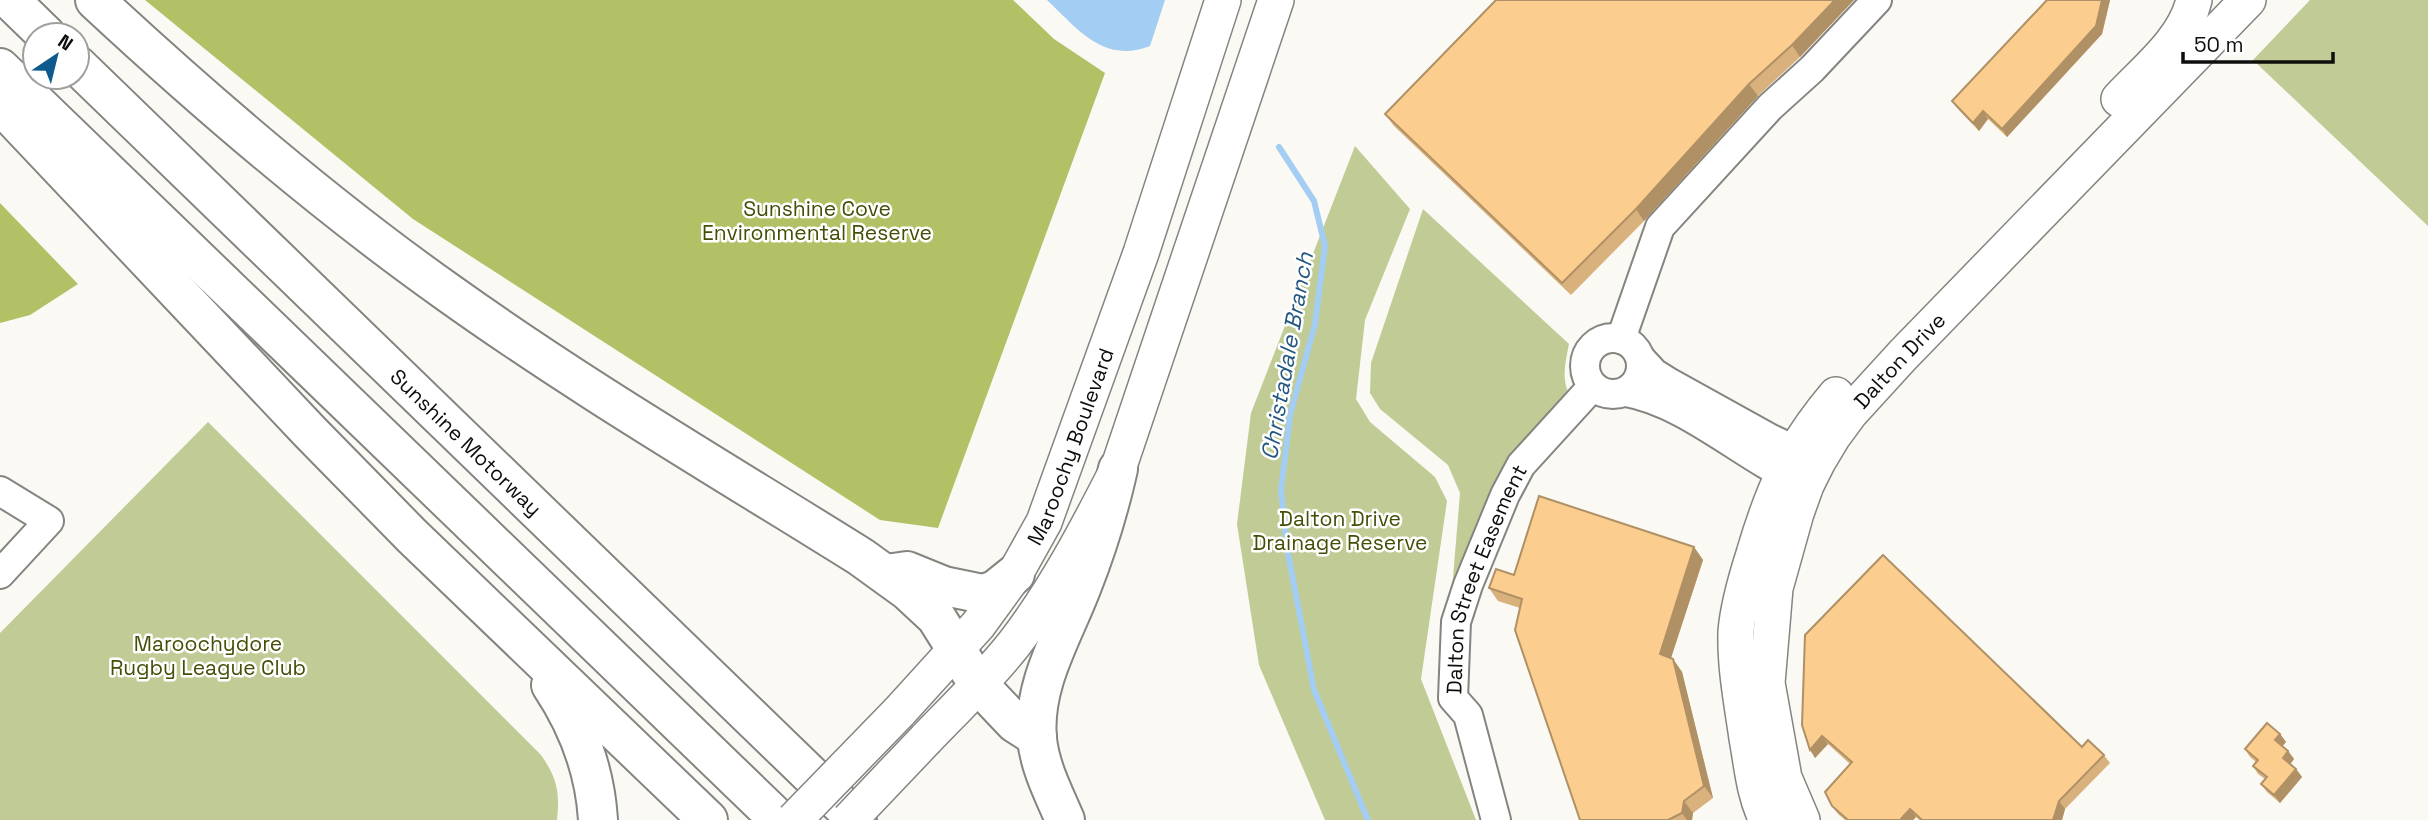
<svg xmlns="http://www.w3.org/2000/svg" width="2428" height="820" viewBox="0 0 2428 820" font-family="'Space Grotesk',sans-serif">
<rect width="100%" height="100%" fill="#faf9f4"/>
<!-- green -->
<path fill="#c1cb95" d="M2310,0h118v226l-175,-166z
M1355,146l55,63 -45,111 -9,79 14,23 65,55 12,24 -26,178 55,141h-151l-66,-155 -22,-141 14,-111z
M1423,209l146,135c-4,20 -9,39 4,56l-121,190 8,-97 -12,-28 -68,-56 -10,-16 1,-30z
M208,422l333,333c16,23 19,37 16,65h-557v-187z"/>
<!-- forest -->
<path fill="#b2c066" d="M145,0h868l41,39 51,34 -167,455 -58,-8 -467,-301z
M0,203l78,81 -48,31 -30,8z"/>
<!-- water -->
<path fill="#a3cdf3" d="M1047,0h118l-15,46c-47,18 -72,-17 -103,-46z"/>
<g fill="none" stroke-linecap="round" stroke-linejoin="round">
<!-- stream -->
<path stroke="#a3cdf3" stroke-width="6" d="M1279,147l35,54 11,45 -10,78 -25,91 -9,75 6,58 27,142 54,130"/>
<defs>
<g id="minor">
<circle cx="1613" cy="366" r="28"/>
<path d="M1621,339l39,-112 110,-120 42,-38 65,-69"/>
<path d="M1641,359l13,14 16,10 101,56 42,20"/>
<path d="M1626,392c62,11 118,66 176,91"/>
<path d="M0,491l49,30 -49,53"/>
<path id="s1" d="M1496,820l-28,-105 -15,-17 3,-76 12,-37 37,-90 16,-30 72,-79"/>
</g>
<g id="major">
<path d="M2119,99c27,-29 66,-59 75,-99"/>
<path id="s2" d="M899,712l79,-87 37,-51 29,-52 97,-269 82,-253"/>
<path d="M926,739c30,-31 62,-62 88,-95 41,-53 74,-116 104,-175l158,-469"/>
<path d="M1767,820c-13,-25 -15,-55 -20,-82 -5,-35 -12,-71 -11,-106 2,-26 10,-53 18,-78 19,-65 38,-107 82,-159"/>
<path id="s3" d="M1802,820l-18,-42 -17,-95 8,-95 21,-75 10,-28 12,-24 15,-25 17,-23 53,-58 345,-355"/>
</g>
<g id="highway">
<path d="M10,0l36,35"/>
<path d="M95,0c112,104 227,203 351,291 134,96 276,179 415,266l47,34 28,26 42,67 37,39 22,14"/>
<path id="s4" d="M77,65l780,755"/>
<path d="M0,68l779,752"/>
<path d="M0,104l310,328 102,104 296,284"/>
<path d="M893,573l14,-2 37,15 39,8 12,-4 20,-16"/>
<path d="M551,685c28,42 44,85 47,135"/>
<path d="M1065,820c-11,-26 -25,-52 -28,-81 -5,-55 26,-103 45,-153 15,-38 27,-77 36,-117"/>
</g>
</defs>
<!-- minor casing -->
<use href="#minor" stroke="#858480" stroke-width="32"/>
<!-- major casing -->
<use href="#major" stroke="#858480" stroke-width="38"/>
<!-- highway casing -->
<use href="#highway" stroke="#858480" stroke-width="42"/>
<!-- minor -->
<use href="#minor" stroke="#fff" stroke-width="28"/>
<!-- major -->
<use href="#major" stroke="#fff" stroke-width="35"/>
<!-- highway -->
<use href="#highway" stroke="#fff" stroke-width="38"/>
<defs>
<path id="major-bridge" d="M794,820l105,-108
M849,820l77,-81"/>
</defs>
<!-- major-bridge casing -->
<use href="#major-bridge" stroke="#858480" stroke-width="38" stroke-linecap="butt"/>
<!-- major-bridge -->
<use href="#major-bridge" stroke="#fff" stroke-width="35"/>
</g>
<!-- wall -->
<path fill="#d8b17c" d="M1496,0h358l-54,57 -42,39 -114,125 -73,74 -177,-169 -9,-12z
M2047,0h63l-8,34 -95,103 -19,-18 -9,12 -21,-22 -6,-8z
M1694,547l9,13 -32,98 2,1 9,13 31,126 -20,15 -1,7h-112l-60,-212 -22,-7 -9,-13 25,-13z
M1802,725l280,22 22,8 6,8 -45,46 -3,11h-143l-3,-3 -3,3h-68l-7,-6 -6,-8 18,-42 -22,-20 -13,14z
M2280,734l6,8 -4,4 6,5 6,8 -4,5 6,5 6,8 -22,26 -13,-11 -6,-8 4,-5 -7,-5 -5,-8 3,-4 -6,-5 -5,-8z"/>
<!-- shaded-wall -->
<path fill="#b09065" d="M1835,0h19l-54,57 -8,-12z
M2102,0h8l-8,34 -95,103 -5,-8z
M1749,84l9,12 -114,125 -8,-12z
M1983,111l5,8 -9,12 -6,-8z
M1694,547l9,13 -35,107 -8,-13z
M1673,659l9,13 31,126 -9,-12z
M2280,734l6,8 -5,6 -6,-8z
M1822,736l6,8 -13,14 -5,-8z
M2288,751l6,8 -5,7 -6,-8z
M2296,769l6,8 -22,26 -6,-8z
M1684,801l9,12 -1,7h-5l-5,-7z
M2059,801l6,8 -3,11h-9z
M1910,809l6,8 -3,3h-13z"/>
<!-- building -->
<path fill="#fbce90" stroke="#b09065" stroke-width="2" d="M1496,0h339l-43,45 -43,39 -113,125 -74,74 -177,-169z
M2047,0h55l-6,26 -94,103 -19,-18 -10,12 -21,-22z
M1539,496l155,51 -34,107 13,5 31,127 -20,15 -2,12 -14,7h-88l-65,-190 7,-31 -33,-11 7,-19 18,6z
M1883,555l199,192 6,-7 16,15 -45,46 -6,19h-131l-12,-11 -10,11h-52l-16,-14 -7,-14 27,-30 -30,-26 -12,14 -8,-25 3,-90z
M2267,723l13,11 -5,6 13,11 -5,7 13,11 -22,26 -13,-11 6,-7 -14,-11 5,-6 -13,-11z"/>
<g text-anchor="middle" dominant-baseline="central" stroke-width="5" stroke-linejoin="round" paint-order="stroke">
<!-- park labels -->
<g font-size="21" fill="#454d06" stroke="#fff">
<text x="817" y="208">Sunshine Cove<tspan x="817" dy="24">Environmental Reserve</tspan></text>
<text x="1340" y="518">Dalton Drive<tspan x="1340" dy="24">Drainage Reserve</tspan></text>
<text x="208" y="643">Maroochydore<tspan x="208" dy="24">Rugby League Club</tspan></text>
</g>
<!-- street labels -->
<g font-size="21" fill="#0e0e0c" stroke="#fff">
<text stroke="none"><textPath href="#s3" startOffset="502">Dalton Drive</textPath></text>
<text stroke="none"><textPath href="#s4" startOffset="542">Sunshine Motorway</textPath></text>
<text stroke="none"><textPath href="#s2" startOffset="320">Maroochy Boulevard</textPath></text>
<text stroke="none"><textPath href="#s1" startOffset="256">Dalton Street Easement</textPath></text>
</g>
<!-- water labels -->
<g font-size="23" font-style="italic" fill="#245882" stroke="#fff">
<text transform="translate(1287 356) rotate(-80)">Christadale Branch</text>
</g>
</g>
<!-- north arrow -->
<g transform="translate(56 56) rotate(35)"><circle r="33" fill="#ffffff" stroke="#9f9f9e" stroke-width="2"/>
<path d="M0-5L12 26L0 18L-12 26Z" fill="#0e598d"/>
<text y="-10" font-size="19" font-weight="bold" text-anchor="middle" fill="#0e0e0c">N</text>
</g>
<!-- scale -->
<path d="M2183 52v10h150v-10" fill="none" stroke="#0e0e0c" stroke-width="3.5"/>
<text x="2194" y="52" font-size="21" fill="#0e0e0c" stroke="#ffffff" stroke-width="5" paint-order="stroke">50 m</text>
</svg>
